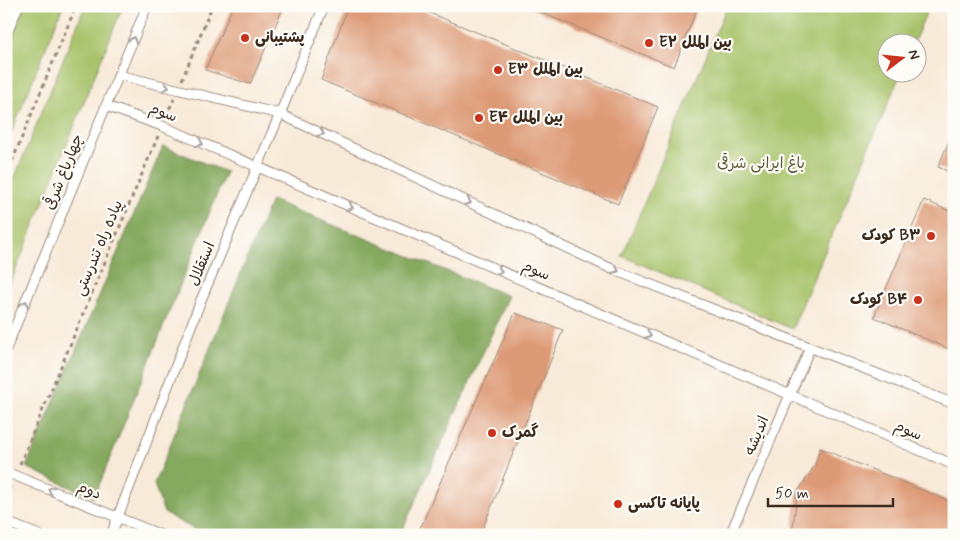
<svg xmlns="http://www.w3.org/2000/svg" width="960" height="541" viewBox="0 0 960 541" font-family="Mynerve,'Playpen Sans Arabic',sans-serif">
<rect width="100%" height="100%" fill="#fdfcf7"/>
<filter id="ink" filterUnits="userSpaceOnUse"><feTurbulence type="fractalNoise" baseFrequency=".02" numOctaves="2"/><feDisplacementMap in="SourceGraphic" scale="10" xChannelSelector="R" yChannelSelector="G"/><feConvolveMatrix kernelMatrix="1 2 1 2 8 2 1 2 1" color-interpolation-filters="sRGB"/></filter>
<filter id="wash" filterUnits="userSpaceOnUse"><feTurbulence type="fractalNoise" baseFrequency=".0096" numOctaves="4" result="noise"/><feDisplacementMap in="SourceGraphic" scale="20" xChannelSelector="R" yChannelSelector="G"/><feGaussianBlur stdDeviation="1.12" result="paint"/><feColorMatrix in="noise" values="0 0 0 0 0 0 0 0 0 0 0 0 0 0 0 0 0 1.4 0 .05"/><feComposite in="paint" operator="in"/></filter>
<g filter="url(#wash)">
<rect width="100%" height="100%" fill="#f8ead8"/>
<!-- green -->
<path fill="#a7c36a" stroke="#717644" d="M24,6h39l-57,140v-95z
M85,6h38l-117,288v-95z
M727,6h202l-15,36h-26v30l13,1 -109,256 -170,-73z"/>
<!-- forest -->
<path fill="#85a95e" stroke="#606a3e" d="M163,146l63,26 -132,326 -68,-31z
M271,200l238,96 -109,239h-194l-9,-4 -33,-18 -10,-29z"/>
<g id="blocks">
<!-- building -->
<path fill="#dd9a76" d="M233,6h51l-34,78 -45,-14z
M348,6h65l245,101 -40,97 -297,-124z
M525,6h173l-24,61z
M954,129v45l-16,-7z
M924,200l30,13v138l-80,-34z
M515,313l48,17 -83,205h-63z
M820,448l134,55v32h-162l5,-42 18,-28z"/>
</g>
</g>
<g filter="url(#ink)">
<use href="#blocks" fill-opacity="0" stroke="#9a8a7b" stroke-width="1"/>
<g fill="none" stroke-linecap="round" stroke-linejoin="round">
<defs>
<path id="lane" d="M6,36l12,-30
M118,75l162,39 334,156 340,134
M106,106l56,20 792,339
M6,349l141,-343
M6,472l155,63
M6,522l33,13
M111,535l90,-235 79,-186 44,-108
M730,535l80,-187"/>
</defs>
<!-- lane casing -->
<use href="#lane" stroke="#9a8a7b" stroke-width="11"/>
<!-- path -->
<path stroke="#9a8a7b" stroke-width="3" stroke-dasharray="4 4" stroke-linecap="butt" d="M182,80l30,-74
M166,116l8,-17
M6,176l70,-170
M20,464l138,-328
M6,497l5,-11"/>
<!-- lane -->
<use href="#lane" stroke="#fff" stroke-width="9"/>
</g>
<!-- one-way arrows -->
<defs><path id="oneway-chevron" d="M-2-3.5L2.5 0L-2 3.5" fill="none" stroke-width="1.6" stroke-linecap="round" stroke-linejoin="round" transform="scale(1.25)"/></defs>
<g stroke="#a79f9a">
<use href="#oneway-chevron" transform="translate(133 40) rotate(-68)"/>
<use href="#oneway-chevron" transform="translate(166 87) rotate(14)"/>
<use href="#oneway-chevron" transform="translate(321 133) rotate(25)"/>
<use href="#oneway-chevron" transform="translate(200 143) rotate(23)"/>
<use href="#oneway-chevron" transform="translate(468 202) rotate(25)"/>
<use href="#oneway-chevron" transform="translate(350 207) rotate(23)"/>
<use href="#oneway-chevron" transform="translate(616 270) rotate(23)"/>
<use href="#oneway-chevron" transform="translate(499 271) rotate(23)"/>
<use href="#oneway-chevron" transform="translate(25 304) rotate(-68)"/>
<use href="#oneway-chevron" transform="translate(648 335) rotate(23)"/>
<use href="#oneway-chevron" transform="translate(51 490) rotate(-158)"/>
</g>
</g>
<!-- markers -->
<g fill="#c8321e" stroke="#fdfcf7" stroke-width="2">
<circle cx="245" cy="38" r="5"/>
<circle cx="649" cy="43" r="5"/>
<circle cx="498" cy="70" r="5"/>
<circle cx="479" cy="118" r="5"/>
<circle cx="931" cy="236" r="5"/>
<circle cx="918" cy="300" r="5"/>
<circle cx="492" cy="433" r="5"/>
<circle cx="618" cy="504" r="5"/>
</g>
<g text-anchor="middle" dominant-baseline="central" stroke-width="4.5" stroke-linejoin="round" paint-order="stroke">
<!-- poi labels -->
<g font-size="15" font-weight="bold" fill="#3b2a1e" stroke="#fdfcf7" text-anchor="start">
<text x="255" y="38">پشتیبانی</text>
<text x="659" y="43">E۲ بین الملل</text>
<text x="508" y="70">E۳ بین الملل</text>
<text x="489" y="118">E۴ بین الملل</text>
<text x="921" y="236" text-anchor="end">کودک B۳</text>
<text x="908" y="300" text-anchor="end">کودک B۴</text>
<text x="502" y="433">گمرک</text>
<text x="628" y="504">پایانه تاکسی</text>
</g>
<!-- street labels -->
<g font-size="15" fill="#3b2a1e" stroke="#fdfcf7">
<text transform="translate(163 113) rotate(21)">سوم</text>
<text transform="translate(64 172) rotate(-68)">چهارباغ شرقی</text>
<text transform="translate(99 248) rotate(-67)">پیاده راه تندرستی</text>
<text transform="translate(202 264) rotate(-67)">استقلال</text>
<text transform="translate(536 271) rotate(23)">سوم</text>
<text transform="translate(908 431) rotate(23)">سوم</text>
<text transform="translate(757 436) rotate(-67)">اندیشه</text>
<text transform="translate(89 491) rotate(22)">دوم</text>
</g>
<!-- park labels -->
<g font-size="15" fill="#5b5835" stroke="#fdfcf7">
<text x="761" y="164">باغ ایرانی شرقی</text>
</g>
</g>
<!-- margin -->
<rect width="960" height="541" fill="none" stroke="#fdfcf7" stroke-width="25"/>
<!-- north arrow -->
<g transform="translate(902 58) rotate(74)"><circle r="24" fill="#fdfcf7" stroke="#afa8a0"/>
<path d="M0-4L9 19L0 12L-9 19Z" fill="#c8321e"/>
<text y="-8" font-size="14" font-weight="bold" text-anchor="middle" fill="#3b2a1e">N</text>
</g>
<!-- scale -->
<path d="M768 498v8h125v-8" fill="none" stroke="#3b2a1e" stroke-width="2.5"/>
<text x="775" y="498" font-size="15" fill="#3b2a1e" stroke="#fdfcf7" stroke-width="4" paint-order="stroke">50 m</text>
</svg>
